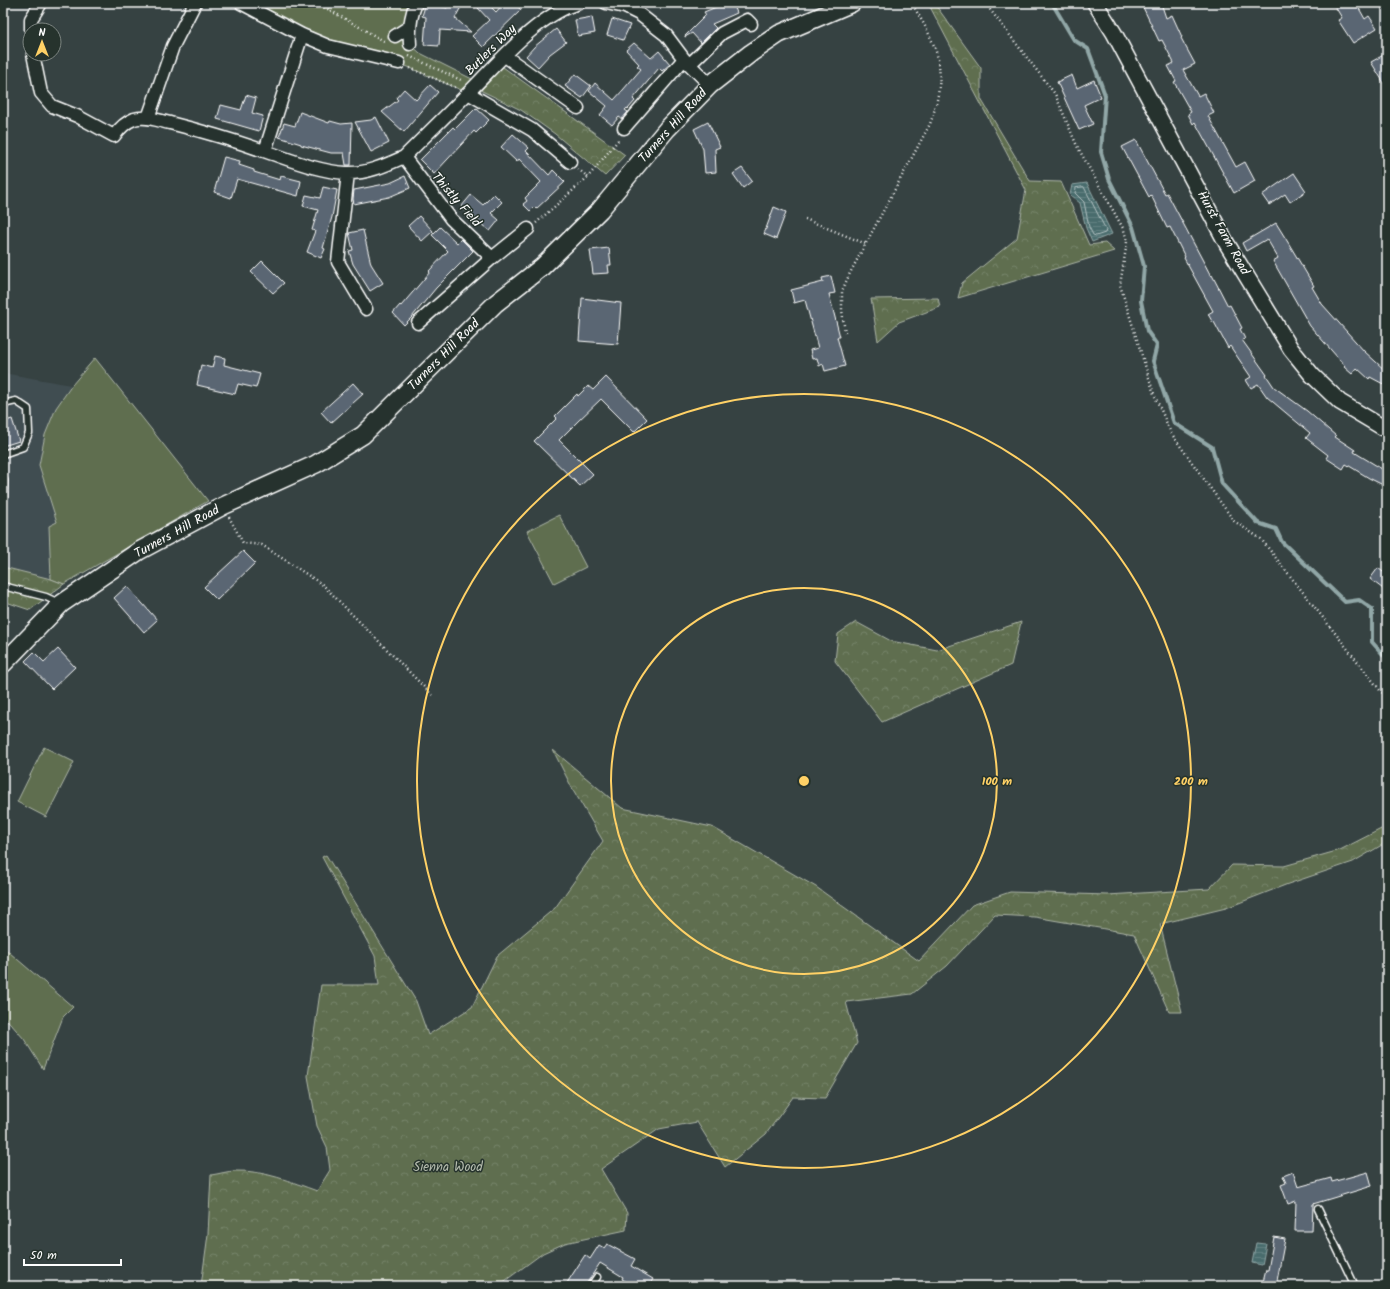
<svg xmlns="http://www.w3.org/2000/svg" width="1390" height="1289" viewBox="0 0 1390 1289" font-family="Kalam,sans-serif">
<defs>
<pattern id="forest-crowns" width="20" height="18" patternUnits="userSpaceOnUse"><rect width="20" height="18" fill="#5e6e50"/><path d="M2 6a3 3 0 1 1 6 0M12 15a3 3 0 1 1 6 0" fill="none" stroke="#76846a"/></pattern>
<pattern id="water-rules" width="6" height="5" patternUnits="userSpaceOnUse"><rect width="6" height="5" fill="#486c6d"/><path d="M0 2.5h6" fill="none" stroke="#638283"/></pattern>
</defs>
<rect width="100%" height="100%" fill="#364242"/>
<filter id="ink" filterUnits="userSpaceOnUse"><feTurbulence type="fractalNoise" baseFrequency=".025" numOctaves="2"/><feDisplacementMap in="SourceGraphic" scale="8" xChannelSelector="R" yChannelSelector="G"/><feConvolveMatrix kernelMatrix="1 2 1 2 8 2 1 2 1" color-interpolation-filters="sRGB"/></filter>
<g filter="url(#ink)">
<!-- built -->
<path fill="#414d51" d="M3,373l68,12 -15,23 -17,57 18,58 -8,3 2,53 -48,-12z"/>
<!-- green -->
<path fill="#5e6e50" stroke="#aeb6a8" d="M241,3h175l-6,41 10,9 58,29 -10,11 -69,-30 -71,-17z
M95,358l113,143 -144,83 -13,-5 -2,-53 8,-4 -18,-57 6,-30 11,-27 16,-23z
M559,515l27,52 -32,16 -27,-52z
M44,747l30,15 -28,55 -29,-15z
M3,947l70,60 -10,10 -20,52 -19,-30 -21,-24z"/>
<!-- forest -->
<path fill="url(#forest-crowns)" stroke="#aeb6a8" d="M928,3h6l47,65v31l49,82 31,1 28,63 16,-2 9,8 -156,47 4,-15 55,-45 9,-48z
M503,67l122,88 -20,21 -50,-42 -34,-24 -41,-20z
M938,298l2,9 -41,15 -21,19 -7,-42z
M3,567l48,12 13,5 -34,26 -27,-9z
M856,622l35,19 46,9 84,-28 -10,43 -129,57 -47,-61 3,-27z
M553,750l69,58 90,19 104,60 103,74 53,-56 38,-13 97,3 102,-6 23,-24 52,1 56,-16 47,-24v16l-34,20 -65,22 -62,24 -66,16 22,88h-13l-35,-78 -99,-17 -40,-2 -48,51 -35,28 -66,8 11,41 -32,55 -32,-1 -27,37 -41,33 -28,-45 -38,7 -58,40 26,44 -1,17 -61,13 -22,10 -45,33h-297l7,-52 3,-59c8,-1 16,-4 25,-4 27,-1 56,11 81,20l13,-21 -3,-23 -10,-21 -9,-50 13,-91h58l-4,-29 -53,-99 4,-2 90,146 12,34 44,-28 25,-51 58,-48 48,-67 -32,-55z"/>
<!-- water -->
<path fill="url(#water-rules)" stroke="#91a7a7" d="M1087,183l25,51 -20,8 -6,-14 -6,-25 -10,-8 2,-10z
M1256,1243l10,1 -4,21 -10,-2z"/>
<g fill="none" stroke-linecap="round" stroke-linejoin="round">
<!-- shore -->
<path stroke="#b6c4c5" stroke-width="1" d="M1084,187l22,43 -1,3 -9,3 -3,-1 -4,-8 -5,-25 -9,-9 1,-5z"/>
<!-- stream -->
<path stroke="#91a7a7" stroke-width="4" d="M1052,3l22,37 14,9 17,46 -4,57 8,27 24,48 11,39 -3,35 6,30 10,14 -4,16 21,62 38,24 10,37 36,39 18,6 6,13 63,60 14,-2 13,9v33l15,17"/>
</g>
<!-- building -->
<path fill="#5a6673" stroke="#fff" d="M426,3l21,5 3,-5h2l9,4 -6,11 16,14 -31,-2 -1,16 -15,-1 2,-28 -4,-1z
M483,3h4l9,9 8,-9h10l7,7 -38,37 -11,-11 17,-16 -11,-12z
M726,3h7l4,10 -25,11 4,4 -15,15 -9,-10 -7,4v-1l21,-21 -2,-3z
M1141,3h20l5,15 6,-3 10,22 -1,1 14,26 -12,6 15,26 6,-3 10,20 -6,3 28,51 9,-5 10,19 -21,12 -39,-71 -2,2 -5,-10 3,-2 -17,-30 2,-1 -8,-15 6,-3 -12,-23 -3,1z
M1333,3h23l9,16 4,-3 8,12 -24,15 -15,-23 4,-2z
M592,17l3,16 -17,3 -3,-16z
M612,19l18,6 -7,15 -16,-5z
M556,29l10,13 -16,12 -12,13 -12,-11 8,-9z
M634,43l17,15 8,-7 11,13 -8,7 -3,-3 -26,31 2,2 -7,8 -1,-1 -2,2 3,2 -6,7 -3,-2 -7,8 -12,-10 7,-9 -18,-15 6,-8 19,17 9,-10 18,-21 -4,-3 2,-2 -13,-14z
M1387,53v35l-16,-26z
M575,74l16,12 -9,12 -17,-12z
M1072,75l5,13 17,-8 7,17 -17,8 9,19 -14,6 -22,-48z
M430,85l8,7 -34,40 -22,-20 16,-12 -2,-2 8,-9 12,11z
M246,95l10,3 -4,15 11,3 -4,15 -42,-12 4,-14 20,5z
M476,108l13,12 -13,13 -2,-2 -40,43 -14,-14 33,-33 2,2z
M300,112l29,11 1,-2 11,3 11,-1 -1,42h-5l-2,-12h-13l-30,-8v-1l-22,-7 5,-14 11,3z
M376,117l13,26 -18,9 -16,-30 16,-2z
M708,122l12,25 -5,2 1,23 -11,1 -2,-24 -9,-20z
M513,134l16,14 -3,3 23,24 4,-5 12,12 -29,27 -2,-2 -4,4 -7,-7 4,-3 -2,-3 16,-16 -22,-23 -2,3 -16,-15z
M1136,140l29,54 2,-1 44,83 1,-1 16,31 2,-1 12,23 -2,1 5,10 -3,1 25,35h-1l8,12 33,24 29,25 -1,1 20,13 -1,2 33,20v15l-18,-9 -23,-14 -3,5 -17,-11 2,-3 -22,-17 4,-5 -43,-36 -9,-13 -7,4 -5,-8 5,-3 -21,-31 -2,2 -14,-26 -1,1 -5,-9 5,-3 -29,-53 1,-1 -15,-30 -3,1 -16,-33 -2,2 -27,-50z
M224,157l16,4 -1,4 15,5v2l26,8 1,-4 20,5 -3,15 -61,-17 -6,19 -17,-6z
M742,168l10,13 -9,7 -10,-14z
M1294,173l12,18 -16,11 -5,-8 -16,11 -7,-10z
M405,176l5,12 -21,9 -35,7 -1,-5 1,-9 36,-7z
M323,187l14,3 -5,27 -9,31 2,1 -4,9 -14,-6 8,-21 -3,-1 6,-20 -15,-4 3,-11 14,3z
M494,194l8,8 -11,11 8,7 -9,11 -8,-6 1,-1 -22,-17 10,-12 12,10z
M774,207l12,5 -10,27 -12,-5z
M419,216l14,15 -11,10 -14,-15z
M1276,223l13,21 25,42 -2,1 10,17 42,47 23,21v14l-17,-9 -1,2 -12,-11 -5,6 -8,-7 1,-1 -35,-40 -37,-65 5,-3 -11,-19 -21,12 -4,-8z
M440,227l17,16 4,-4 12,12 -37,37 -24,29 -8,8 -11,-12 7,-8 1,1 29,-34 -1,-1 19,-20 -16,-16z
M363,230l8,34 12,19 -13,8 -17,-27 -4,-13 4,-1 -4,-17z
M609,248l2,17h-3l1,8 -16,1 -3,-24z
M262,261l22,22 -11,10 -22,-21z
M831,276l4,17 -6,1 11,43h-3l8,29 -20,5 -2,-7 -4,2 -2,-8 -5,1 -2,-9 8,-2 -13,-48 -11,3 -3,-13 32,-8 -1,-4z
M582,298l39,5 -3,41 -39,-3z
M215,356l10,2 -1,7 36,9 -4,14 -18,-4 -3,10 -38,-9 4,-20 11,3z
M606,377l41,42 -13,13 -33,-33 -23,22 -19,19 34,34 -13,12 -46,-45 23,-23 -2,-2 22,-22 1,2 10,-10 5,4z
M353,383l10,11 -32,29 -10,-11z
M12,419l7,22 -16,5v-24z
M243,551l12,12 -38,37 -13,-13z
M1378,568l9,7v17l-17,-13z
M127,586l30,34 -13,12 -30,-34z
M58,649l17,18 -23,22 -27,-28 9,-9 10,10z
M1293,1172l5,15 33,-9 1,4 36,-10 4,14 -59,18 -1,27h-17l1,-30 -8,3 -7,-19 5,-2 -3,-7z
M1274,1237l11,2 -9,47h-14l4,-16h2z
M607,1244l28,15 -4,7 22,13 -4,7h-16l-11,-7 1,-2 -23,-14 -15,23h-20l20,-31 5,4 9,-14 5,3z"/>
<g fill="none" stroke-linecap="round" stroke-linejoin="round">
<defs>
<path id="service" d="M3,404l13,-3 12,8 1,24 -6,14 -20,7
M3,525l1,-45
M3,586l43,11 13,6
M1318,1209l37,77
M591,1286l6,-9"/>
<path id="minor" d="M241,3l61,32 26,11 71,17
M606,3l19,4 14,7 27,21 18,24 26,26
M31,30v-11l10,-16
M395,36l14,-9
M410,44c-1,-15 0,-27 6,-41
M33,54l8,39 11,13 25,10 37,20c5,-7 12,-14 20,-17 12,-4 25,2 36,4 32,8 63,17 94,28 27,9 53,20 82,22 21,1 40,-8 58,-16 22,-22 44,-43 65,-65 29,-29 69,-78 110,-89
M505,56l73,52
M690,64l32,-31 25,-13 4,4
M468,93l64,37 38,32
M148,118l25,-72 22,-43
M624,128l60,-69
M265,151l37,-116
M404,157l47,62 41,39
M348,173l-10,89 28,47
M418,323l74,-65 36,-29"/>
<path id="tertiary" d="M1095,3l19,30 113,211 64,105 21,26 28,27 47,28"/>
<path id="secondary" d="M3,664l58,-60 78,-53 84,-45 93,-42 47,-29 133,-132 46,-36 58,-57 67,-81 43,-44 41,-32 28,-19 73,-31"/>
</defs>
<!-- service casing -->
<use href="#service" stroke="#fff" stroke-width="9"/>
<!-- minor casing -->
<use href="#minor" stroke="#fff" stroke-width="15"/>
<!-- tertiary casing -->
<use href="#tertiary" stroke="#fff" stroke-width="18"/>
<!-- secondary casing -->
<use href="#secondary" stroke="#fff" stroke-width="20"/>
<!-- path -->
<path stroke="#fff" stroke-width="2.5" stroke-dasharray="1 3" stroke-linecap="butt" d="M317,3l67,38
M985,3l70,91 22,52 47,84 3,12 -7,43 34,109 17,39 63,88 27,18 126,160
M409,56l54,25
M410,68l47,20
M578,169l10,8
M805,219l61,25
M536,223l52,-46 31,-38
M845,333l-3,-23v-19l8,-18 80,-149c10,-28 15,-57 1,-85 -5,-13 -13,-24 -19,-36
M229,517l14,26 19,2 61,40 109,110"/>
<!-- service -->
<use href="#service" stroke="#26332d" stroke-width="6"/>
<!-- minor -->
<use href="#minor" stroke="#26332d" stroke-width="12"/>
<!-- tertiary -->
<use href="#tertiary" stroke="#26332d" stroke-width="15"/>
<!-- secondary -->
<use href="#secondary" stroke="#26332d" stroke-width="17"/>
</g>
</g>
<!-- distance rings -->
<g fill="none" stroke="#ffd166" stroke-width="2">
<circle cx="804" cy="781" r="193"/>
<circle cx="804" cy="781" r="387"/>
</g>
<g text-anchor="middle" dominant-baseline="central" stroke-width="3" stroke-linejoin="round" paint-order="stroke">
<!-- street labels -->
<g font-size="13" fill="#fff" stroke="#26332d">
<text transform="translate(491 50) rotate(-45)">Butlers Way</text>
<text transform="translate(673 126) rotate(-48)">Turners Hill Road</text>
<text transform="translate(456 200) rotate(49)">Thistly Field</text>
<text transform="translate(1223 233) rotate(61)">Hurst Farm Road</text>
<text transform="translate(444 355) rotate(-45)">Turners Hill Road</text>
<text transform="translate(177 532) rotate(-29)">Turners Hill Road</text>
</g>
<!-- park labels -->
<g font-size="13" fill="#b7beb0" stroke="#26332d">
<text x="448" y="1167">Sienna Wood</text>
</g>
</g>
<circle cx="804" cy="781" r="6" fill="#ffd166" stroke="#26332d" stroke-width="2"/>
<g font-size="12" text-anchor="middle" font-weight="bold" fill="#ffd166" stroke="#26332d" stroke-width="3" stroke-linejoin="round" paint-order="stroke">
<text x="997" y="785">100 m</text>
<text x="1191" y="785">200 m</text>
</g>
<!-- margin -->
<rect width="1390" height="1289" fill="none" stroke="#26332d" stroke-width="16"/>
<rect x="8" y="8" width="1374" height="1273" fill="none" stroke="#fff" stroke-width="1.5" filter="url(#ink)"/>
<!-- north arrow -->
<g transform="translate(42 42)"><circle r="19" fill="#26332d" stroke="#7d8581"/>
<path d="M0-3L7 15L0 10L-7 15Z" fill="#ffd166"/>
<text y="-6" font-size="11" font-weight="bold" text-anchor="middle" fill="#ffffff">N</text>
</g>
<!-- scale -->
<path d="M24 1259v6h97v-6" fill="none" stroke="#ffffff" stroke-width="2"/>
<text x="30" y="1259" font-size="12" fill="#ffffff" stroke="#26332d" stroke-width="3" paint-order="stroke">50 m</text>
</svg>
